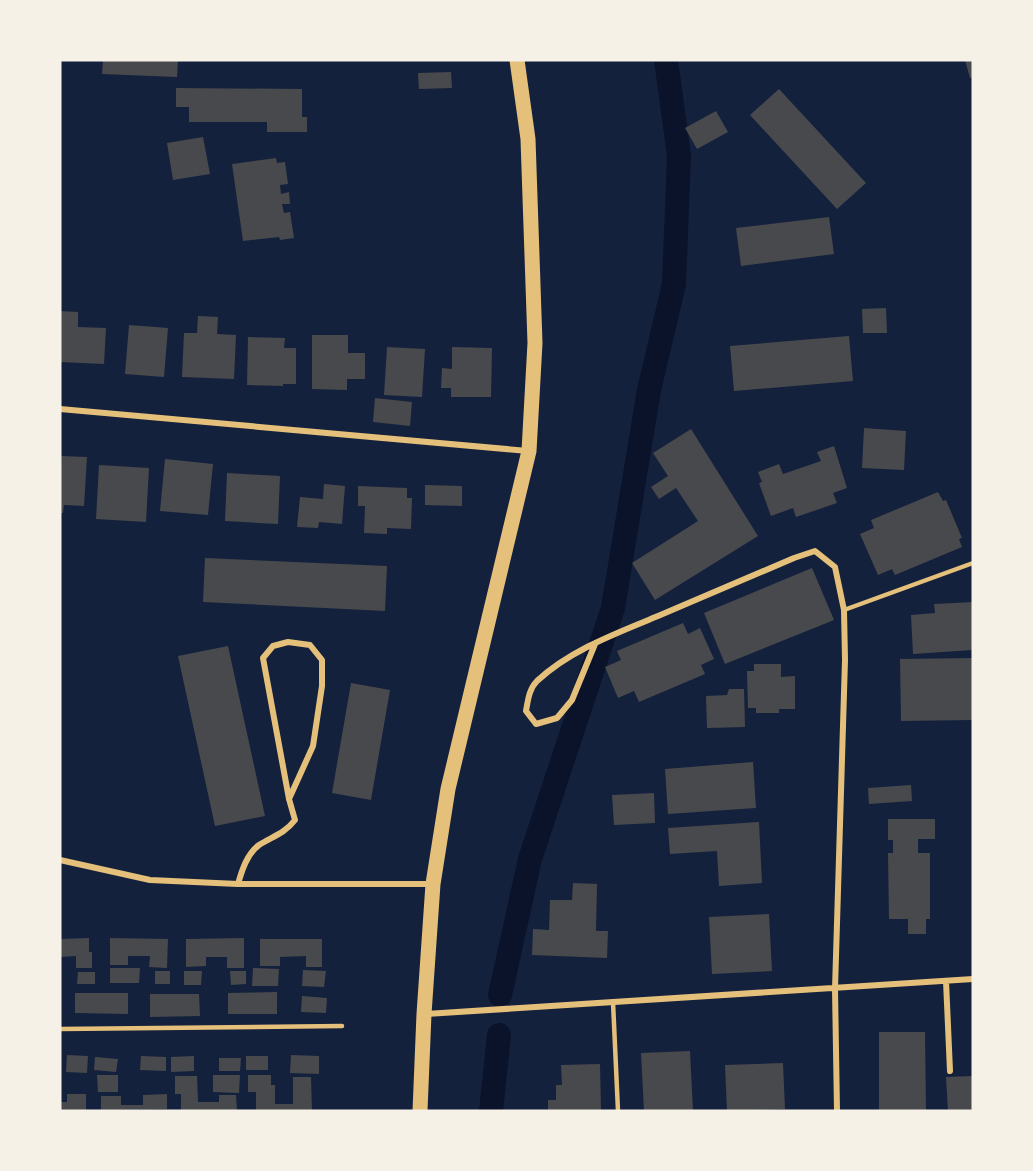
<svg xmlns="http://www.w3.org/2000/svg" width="1033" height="1171" viewBox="0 0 1033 1171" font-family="'Exo 2',sans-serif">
<rect width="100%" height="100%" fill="#14213d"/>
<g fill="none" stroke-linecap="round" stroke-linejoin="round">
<!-- canal -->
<path stroke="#0b132b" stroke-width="24" d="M500,995l30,-136 83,-251 36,-218 25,-106 5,-128 -13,-96
M491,1111l8,-76"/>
</g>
<!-- building -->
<path fill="#48494c" d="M103,60h75l-1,17 -75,-3z
M965,60h8v17l-3,1z
M451,72l1,16 -33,1 -1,-16z
M176,88l126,1v28h5v15h-40v-10h-78v-15h-13z
M779,89l87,94 -29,26 -87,-94z
M716,111l12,21 -31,17 -12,-21z
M203,137l7,37 -37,6 -6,-37z
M276,158l1,5 8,-1 3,22 -8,1 1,9 8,-2 1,12h-8l2,9 6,-1 4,26 -14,2 -1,-3 -36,4 -11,-77z
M829,217l5,37 -93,12 -5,-38z
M886,308l1,25h-24l-1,-24z
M60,311l18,1v15l28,1 -2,36 -44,-2z
M198,316l20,1 -1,17 19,1 -2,44 -52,-2 2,-44h13z
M129,325l39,3 -4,49 -39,-3z
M312,335h36v18h17v26h-18v11l-35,-1z
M849,336l4,45 -119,10 -4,-45z
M248,337l37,1 -1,10h12v36h-13v2l-36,-1z
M387,347l38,2 -3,48 -38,-2z
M452,347l40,1 -1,49h-40v-9h-10l1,-20 10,1z
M375,398l37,4 -2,24 -37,-4z
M864,428l42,3 -2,39 -42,-2z
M691,429l67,107 -103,64 -23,-37 66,-42 -22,-33 -17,11 -8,-12 17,-11 -15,-23z
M834,446l13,42 -14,5 4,10 -41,14 -3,-9 -22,8 -12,-33 3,-1 -4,-10 21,-8 4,10 38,-13 -4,-9z
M60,456l27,1 -3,49 -20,-1 -1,8h-3z
M165,459l48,5 -5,51 -48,-4z
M99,465l50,3 -3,54 -50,-3z
M227,473l53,3 -2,48 -53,-3z
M324,484l21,2 -3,38 -23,-2 -1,6 -21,-1 3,-30 23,2z
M425,485l37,1v20l-37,-1z
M358,486l49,2v10h5l-1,31 -24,-1v6l-23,-1 1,-27h-7z
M938,492l5,9 3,-1 16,38 -3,1 3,8 -67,28 -3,-6 -14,6 -18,-41 14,-6 -3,-8z
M205,558l182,8 -2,45 -182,-9z
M812,568l22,52 -109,44 -21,-51z
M973,602v48l-60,4 -2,-39 24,-2 -1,-9z
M683,623l5,11 12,-6 14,31 -13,6 4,9 -66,28 -5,-11 -16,7 -13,-31 16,-7 -4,-9z
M228,646l37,170 -50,10 -37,-170z
M973,658v62l-72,1 -1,-62z
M754,664h27v13l14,-1v33h-16v4h-23v-5h-8l-1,-37h7z
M351,683l39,7 -19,110 -39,-7z
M729,689h15l1,38 -38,1 -1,-32 21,-1z
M753,762l3,46 -88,6 -3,-45z
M911,785l1,16 -43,3 -1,-16z
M654,793l1,30 -41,2 -2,-30z
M888,819h47v20h-17v14h12v66h-4v15h-18v-15h-19l-1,-66h5v-13h-5z
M759,822l3,61 -43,3 -2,-35 -47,3 -2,-26z
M573,883l24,1 -1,47h12l-1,27 -75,-3 1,-26 16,1 1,-30h22z
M769,914l3,57 -60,3 -3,-57z
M89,938v14h3v16h-16v-12l-16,1v-18z
M110,938l58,1 -1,29 -18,-1 1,-11h-22v9h-18z
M244,938v30h-17v-11h-21v9l-20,1v-28z
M260,939h62v28h-16v-11l-26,1v9h-20z
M110,968h30l-1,15h-29z
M253,968l26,1 -1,17h-26z
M303,970l23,1 -2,16 -22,-1z
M155,971h15v13h-15z
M184,971h18l-1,14h-17z
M230,971h16v13l-15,1z
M78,972h17v12h-18z
M277,992v22h-49v-21z
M75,993h53v21l-53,-1z
M150,994h49l1,22 -50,1z
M302,996l25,2 -1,15 -25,-1z
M879,1032h46l1,79h-47z
M690,1051l3,60h-49l-3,-58z
M67,1055l21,1 -1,17 -21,-1z
M291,1055l28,1v18l-29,-1z
M141,1056l25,1v14l-26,-1z
M194,1056v15l-23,1v-15z
M246,1056h22v14h-22z
M95,1057l23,2 -2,13 -22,-2z
M219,1058h22l-1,13h-21z
M783,1063l2,46 -58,2 -2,-46z
M600,1064l1,47h-53v-11h8v-15h6l-1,-20z
M97,1075h21v17h-20z
M213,1075h27l-1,18 -26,-1z
M248,1075h23v10h4v19h18v-27h18l1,34h-56v-19h-8z
M175,1076h22l1,26h21v-7h17l1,16h-56v-17h-6z
M973,1076v35h-25l-2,-34z
M67,1094h19v17h-26v-9h7z
M167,1094v15l-66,1v-14h20v9h22v-10z"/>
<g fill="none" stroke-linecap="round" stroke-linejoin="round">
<!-- service -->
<path stroke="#e5c07b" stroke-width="4.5" d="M844,610l129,-47
M613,1002l5,109
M60,1029l282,-3"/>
<!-- minor -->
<path stroke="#e5c07b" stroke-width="6" d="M60,409l468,42
M595,644l-23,56 -15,18 -21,6 -10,-13c2,-11 3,-22 11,-30 33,-31 80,-48 121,-65 46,-20 91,-39 136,-58l21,-7 20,16 9,43 1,50 -10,329 2,122
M60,860l90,20 88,4h194
M238,884c4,-14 9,-30 21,-39 14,-9 25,-11 36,-25l-6,-21 -26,-141 10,-12 15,-4 22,3 12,15v26l-9,60 -24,53
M946,981l4,90
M426,1014l547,-35"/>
<!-- primary -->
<path stroke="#e5c07b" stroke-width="15" d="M420,1111l4,-97 9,-130 15,-95 81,-338 6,-108 -7,-204 -11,-79"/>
</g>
<!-- border -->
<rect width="1033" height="1171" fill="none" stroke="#f6f1e7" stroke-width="123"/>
</svg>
